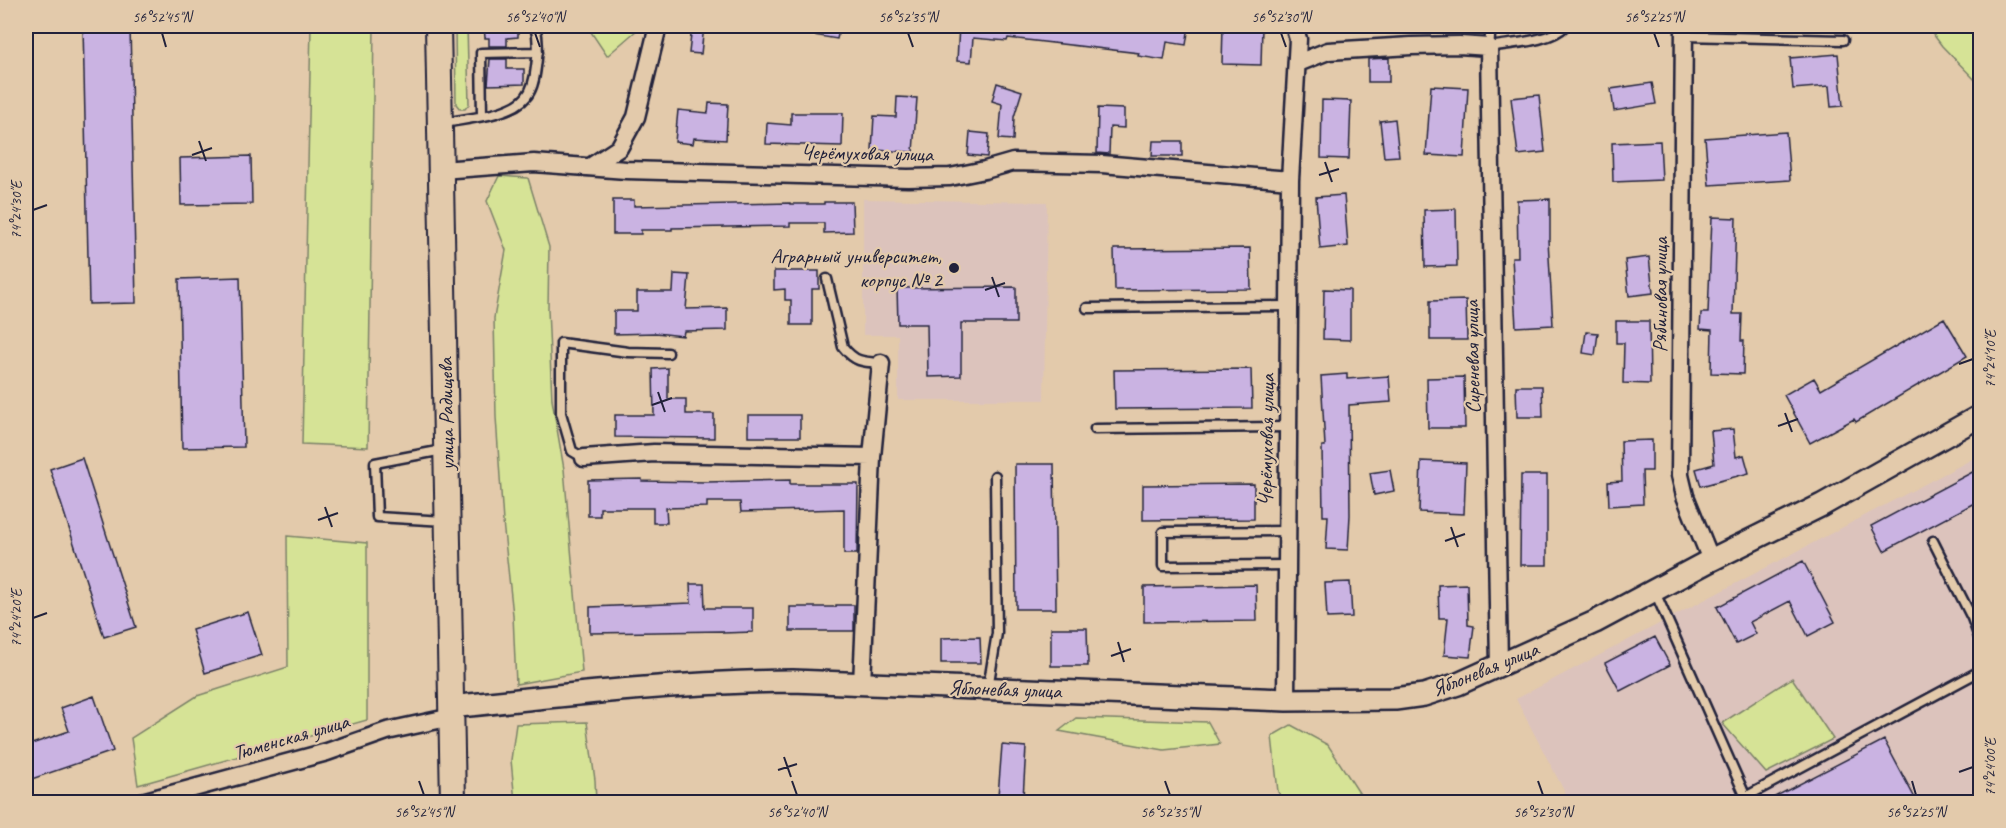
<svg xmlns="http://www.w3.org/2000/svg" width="2006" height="828" viewBox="0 0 2006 828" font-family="Caveat,sans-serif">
<rect width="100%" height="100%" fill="#e3caab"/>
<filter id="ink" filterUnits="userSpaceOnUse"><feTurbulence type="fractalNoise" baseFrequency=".0167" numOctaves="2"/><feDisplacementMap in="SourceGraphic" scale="12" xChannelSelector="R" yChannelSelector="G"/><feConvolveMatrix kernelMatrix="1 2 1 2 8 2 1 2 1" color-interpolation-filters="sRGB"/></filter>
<g filter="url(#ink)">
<!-- built -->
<path fill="#dcc3bc" d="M863,199l184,3 -3,198h-146v-65h-35z
M1980,455v347h-410l-54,-103z"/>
<!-- green -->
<path fill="#d6e396" stroke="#7c8268" stroke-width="1.5" d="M311,26h63l-6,421 -66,-3z
M455,26h12l2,78 -4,5h-5l-4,-5z
M587,26h47l3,4 -30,26z
M1927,26h51l2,2v57l-38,-39z
M499,176l29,2 21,69 -1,62 4,91 12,69 18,203 -66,12 -3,-69 -10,-93 -7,-105 -2,-99 12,-68 -19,-49z
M287,536l80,7v177l-229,65 -7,-47 66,-42 91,-29z
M1792,678l41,61 -67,34 -44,-50z
M1076,718l132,4 12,22 -56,6 -105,-19z
M587,722l8,58 1,22h-81l-4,-42 5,-36z
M1291,725l37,20 37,57h-80l-7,-10 -6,-56z"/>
<!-- building -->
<path fill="#cab3e2" stroke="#22223b" stroke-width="1.5" d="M83,26h47l6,277 -47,1z
M484,26h34v11l-11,1v8h-18v-8h-4z
M692,26h12l-3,28 -12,-1z
M796,26h44l-3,13 -42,-7z
M959,26h230l-3,19 -19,-3 -3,18 -26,-4 1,-3 -131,-15 -1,3 -34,-3 -2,24 -14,-1z
M1223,26h39l-1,39 -39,-1z
M1838,54l5,52 -12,1 -2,-21 -36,3 -3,-31z
M1389,58v24h-21v-23z
M490,59h17v10h17v15l-36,1z
M997,83l25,8 -8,26 -1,23 -14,-1 3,-35 -10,-3z
M1652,83l4,21 -42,7 -3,-22z
M1431,86l37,2 -4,69 -38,-2z
M1539,95l6,57 -27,3 -7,-57z
M897,97l20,1 -4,54 -41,-2 2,-34 22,1z
M1322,100l29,1 -2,58 -28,-1z
M709,103l19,1 -2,36 -32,-2 -1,6 -18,-2 3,-32 30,3z
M1098,108l26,1v19l-14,-1 -1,27 -12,-1z
M791,113h52l-1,33 -76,-2 1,-21 24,2z
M1395,119l4,37 -15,1 -4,-36z
M970,132l19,2 -2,23 -19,-2z
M1786,132l4,48 -81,5 -4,-47z
M1153,141h29v15h-30z
M1660,141l2,39 -49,2 -1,-39z
M251,156l1,48 -71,1 -1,-47z
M1344,195l4,51 -28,3 -4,-52z
M1550,199v41h-2l5,85 -37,2 -4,-70h6l-1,-57z
M613,200h21v6l156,-3v1h34v-2h28l1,30 -29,1v-10h-34v3l-118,2v2h-31v4h-28z
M1456,209l1,57 -32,1 -1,-57z
M1712,217l24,1 -3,96h9l-1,27h3l-1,33 -32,-1 1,-43 -12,-1 1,-16h7z
M1250,248l1,41 -136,1 -1,-41z
M1649,257l4,36 -24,3 -4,-36z
M774,271h45v18h-7v36h-21v-25h-6v-11l-11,1z
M674,274l15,1 -3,34 41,-1v22l-43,1 -1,5 -27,-3 -42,1v-23h23v-19h36z
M240,277l4,170 -62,1 -3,-169z
M1016,287v36h-55v53l-33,1 -1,-53h-29l-1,-36z
M1324,289l26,1v50l-27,-1z
M1466,300l1,40h-37v-39z
M1944,318l23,38 -111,66 -2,-3 -44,24 -26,-48 30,-17 7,12z
M1616,321h33l1,63 -27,-1 1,-40h-8z
M1586,332l12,1 -3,22 -12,-2z
M668,368v31h18v15h28v24l-99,-1v-22h39l-1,-46z
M1251,369l1,39 -137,1 -1,-39z
M1347,374v5l42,-3 2,26 -42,3 1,110 -2,35 -22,-1 2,-33h-5l-1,-70h3l-4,-70z
M1464,377l1,51h-37l-1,-50z
M1516,386h26l1,31h-26z
M748,415h52v22h-52z
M1733,429l3,28 8,-2 5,18 -48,13 -5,-17 18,-5 -3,-33z
M1652,440v31h-10l1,33 -34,2 -1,-24 14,-1 -1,-40z
M82,458l54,169 -32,10 -54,-168z
M1421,461l45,2 -2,51 -45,-2z
M1015,464h39l2,145h-40z
M1980,468v32l-96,51 -13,-25z
M1390,470l4,21 -20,4 -4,-22z
M1521,475h26v90h-27z
M642,479v2l65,1 83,-2v4h68l-1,70h-13v-45l-103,3 -1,-10h-33v5l-41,1 1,15h-14v-15h-53v8h-12v-36z
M1254,484v35l-111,1v-35z
M1803,561l32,61 -27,14 -18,-35 -40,21 6,12 -20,10 -19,-37z
M1350,582l2,35 -25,1 -2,-35z
M690,584h14l1,24h48v24l-30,1v-2l-133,2v-26l101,-4z
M1467,584l1,41 6,1 -4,31 -26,-2 4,-37h-9l-1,-33z
M1256,585l1,36 -113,1v-35z
M836,605h18v26h-64v-24h46z
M248,612l14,43 -57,18 -13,-43z
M1051,628h36l1,38h-37z
M980,637l1,26h-40v-25z
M1655,637l15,28 -50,26 -15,-28z
M94,696l19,55 -87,30v-35l43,-15 -8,-23z
M1884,740l33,62h-152z
M1002,745l24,2 -3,51 -25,-2z"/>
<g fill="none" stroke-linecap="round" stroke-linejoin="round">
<defs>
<path id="service" d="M1491,26l-2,21c22,-4 61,-5 76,-21
M1684,36l159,4
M482,116l-1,-63 57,-1
M443,123c22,-4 69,-8 83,-26 7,-8 9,-20 10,-30 2,-15 3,-27 -1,-41
M827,279l16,68c12,15 19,15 38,16
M1087,308l202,-2
M1095,429l193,-2
M443,450l-68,13 2,54 68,4
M584,458l-12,-7 -11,-38v-70l67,9 40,1
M1933,541l39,77 8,22
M1287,565l-124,1v-34l124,-1
M1655,592l93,210
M988,688l9,-55 -2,-157
M1736,802l244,-131"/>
<path id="minor" d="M1684,26l-4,449 5,21 26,64
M1298,63l30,-12 83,-5 48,-1 30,2 10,620
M590,167l29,-19 17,-31 22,-91
M441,170l93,-7 92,7 282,8 42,-1 35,-7 28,-8 89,2 188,16
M584,458l70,-5 218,4
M862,684l10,-227 9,-94
M1286,700l4,-520 8,-141 -4,-13
M142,802l185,-50 60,-21 65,-14"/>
<path id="tertiary" d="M451,707c114,-12 228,-25 342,-26l493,19 109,-1 29,-4 34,-11 137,-62 116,-62 111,-55 158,-89"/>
<path id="secondary" d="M438,26l15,776"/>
</defs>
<!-- service casing -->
<use href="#service" stroke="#22223b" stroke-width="13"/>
<!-- minor casing -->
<use href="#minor" stroke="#22223b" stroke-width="21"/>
<!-- tertiary casing -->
<use href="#tertiary" stroke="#22223b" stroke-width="26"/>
<!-- secondary casing -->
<use href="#secondary" stroke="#22223b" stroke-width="28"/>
<!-- service -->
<use href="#service" stroke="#e3caab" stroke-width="8"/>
<!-- minor -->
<use href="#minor" stroke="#e3caab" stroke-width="16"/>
<!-- tertiary -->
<use href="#tertiary" stroke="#e3caab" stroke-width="21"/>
<!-- secondary -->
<use href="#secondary" stroke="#e3caab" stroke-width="24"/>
</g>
</g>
<!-- ticks -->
<path fill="none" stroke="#22223b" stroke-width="2" d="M162,33l4,14M535,33l5,14M908,33l5,14M1281,33l5,14M1654,33l5,14M199,141l7,20M192,155l20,-7M1325,162l7,20M1319,175l20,-6M33,210l14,-5M992,277l7,20M985,290l20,-7M1959,364l14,-5M658,392l7,20M652,405l20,-7M1785,413l7,19M1778,426l20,-7M325,507l7,20M318,520l20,-7M1451,527l7,20M1445,541l20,-7M33,618l14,-5M1118,642l6,20M1111,656l20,-7M784,757l7,20M778,770l19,-6M1959,772l14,-5M419,781l5,14M792,781l5,14M1165,781l5,14M1538,781l5,14M1912,781l4,14"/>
<!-- markers -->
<circle fill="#22223b" stroke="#e3caab" stroke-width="2" cx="954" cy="268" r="6"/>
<g text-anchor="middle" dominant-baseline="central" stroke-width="4.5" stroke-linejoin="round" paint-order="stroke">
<!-- street labels -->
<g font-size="21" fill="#22223b" stroke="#e3caab">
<text transform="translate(867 153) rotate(1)">Черёмуховая улица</text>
<text transform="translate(1660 295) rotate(-90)">Рябиновая улица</text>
<text transform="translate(1472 357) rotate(-91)">Сиреневая улица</text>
<text transform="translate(446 414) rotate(-91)">улица Радищева</text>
<text transform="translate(1266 440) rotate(-89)">Черёмуховая улица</text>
<text transform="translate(1485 669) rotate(-22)">Яблоневая улица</text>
<text transform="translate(1005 689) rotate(2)">Яблоневая улица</text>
<text transform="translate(291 737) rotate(-16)">Тюменская улица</text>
</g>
<!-- poi labels -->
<g font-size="21" fill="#22223b" stroke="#e3caab" text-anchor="end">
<text x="942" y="256">Аграрный университет,<tspan x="942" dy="24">корпус № 2</tspan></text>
</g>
</g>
<!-- margin -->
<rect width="2006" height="828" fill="none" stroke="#e3caab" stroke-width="66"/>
<rect x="33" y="33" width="1940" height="762" fill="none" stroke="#22223b" stroke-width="2"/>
<g font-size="15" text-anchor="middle" fill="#22223b">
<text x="162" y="22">56°52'45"N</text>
<text x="535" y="22">56°52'40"N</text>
<text x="908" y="22">56°52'35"N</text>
<text x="1281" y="22">56°52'30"N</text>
<text x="1654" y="22">56°52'25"N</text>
<text transform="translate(16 210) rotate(-90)" y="5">74°24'30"E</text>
<text transform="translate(1990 359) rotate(-90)" y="5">74°24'10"E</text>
<text transform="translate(16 618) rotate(-90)" y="5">74°24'20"E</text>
<text transform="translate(1990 767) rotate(-90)" y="5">74°24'00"E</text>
<text x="424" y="817">56°52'45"N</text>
<text x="797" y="817">56°52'40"N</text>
<text x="1170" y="817">56°52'35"N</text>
<text x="1543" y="817">56°52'30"N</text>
<text x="1916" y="817">56°52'25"N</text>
</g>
</svg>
